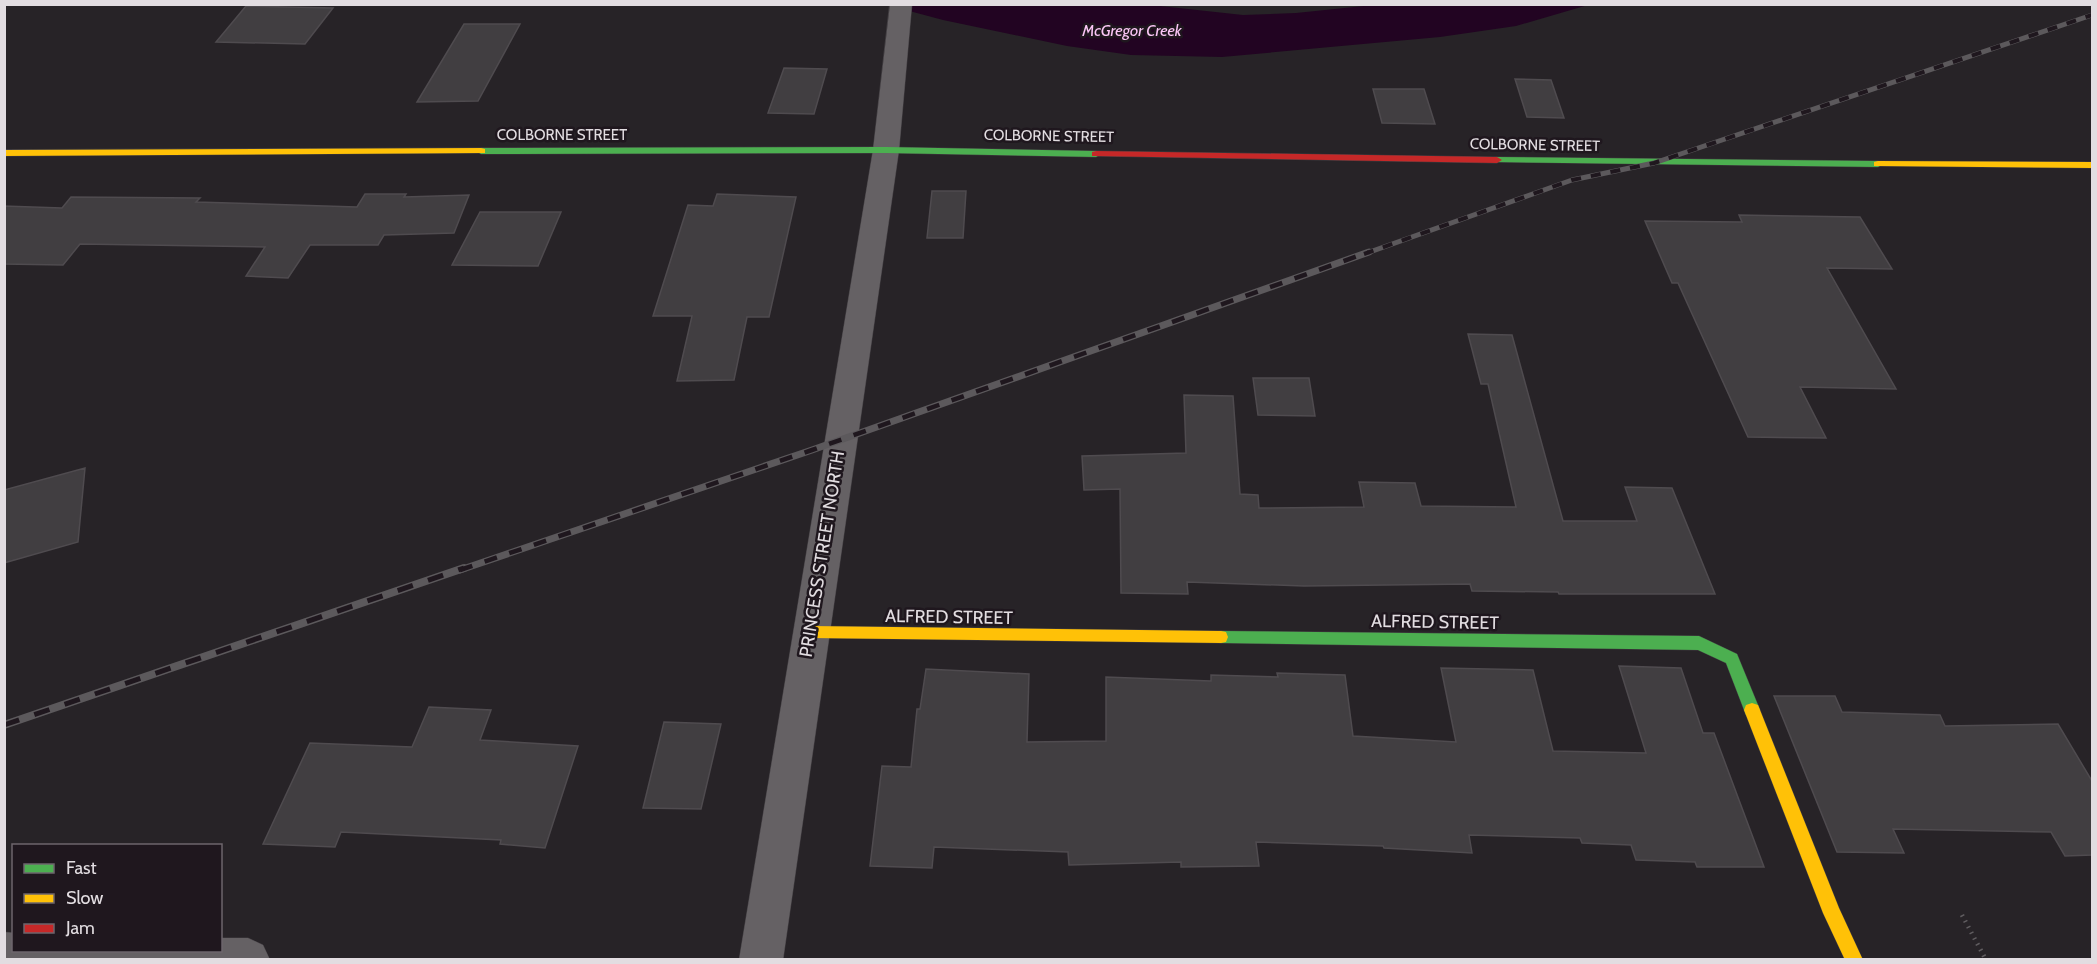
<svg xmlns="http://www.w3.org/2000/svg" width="2097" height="964" viewBox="0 0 2097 964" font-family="Cabin,sans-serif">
<rect width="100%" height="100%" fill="#272327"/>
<!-- water -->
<path fill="#220422" d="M1142,4l101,11 53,-2 87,-9 205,1 -72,21 -76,11 -218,20 -91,-2 -64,-9 -124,-26 -56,-15z"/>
<!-- building -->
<path fill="#413e41" stroke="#4f4b4f" stroke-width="1.5" d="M246,6l87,2 -28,36 -89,-2z
M464,24h56l-42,77 -61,1z
M784,68l43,1 -13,45 -46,-1z
M1515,79l36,1 13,38 -37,-1z
M1373,89h51l11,35 -53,-1z
M932,191h34l-3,47h-36z
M365,194h41l-2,3 65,-2 -15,38 -70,2 -6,10h-68l-22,33 -42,-2 19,-29 -185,-3 -17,21 -59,-1v-58l58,2 9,-11 129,1 -4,4 161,5z
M717,194l79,3 -27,120h-22l-13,63 -57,1 15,-65h-39l35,-111 25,1z
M480,212h81l-23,54 -86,-1z
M1739,215l121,2 32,52 -65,-1 69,121 -96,-2 26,51 -78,-1 -70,-154h-6l-27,-62 97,1z
M1468,334l44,1 51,186h74l-12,-34 47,1 43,106h-156l-1,-2 -86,-1 -2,-7 -166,2 -117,-4 1,12 -67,-1 -1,-104 -36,1 -2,-34 104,-3 -2,-58 49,1 7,98 18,1 1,13 105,-1 -5,-25 56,1 6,23 95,1 -28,-123h-7z
M1253,378h56l6,38 -57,-1z
M85,468l-7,74 -74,21v-73z
M1619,666l62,2 22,65h11l50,134h-67l-2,-5 -59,-2 -5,-15 -49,-2 -2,-5 -111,-3 3,18 -88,-5 -1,-2 -127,-4 3,24 -78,1v-5l-112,3 -1,-13 -134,-5 -2,21 -62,-2 12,-100 29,1 6,-58h3l6,-40 103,5 -2,68 79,-1v-64l105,4v-6l67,2 -1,-4 68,2 8,61 103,6 -15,-74 92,2 20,81 93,2z
M1774,696h61l7,16 98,3 5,11 113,-2 34,57v74l-27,1 -14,-24 -158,-3 11,24 -67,-1z
M429,707l62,3 -11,30 98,6 -33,102 -45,-4 1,-4 -160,-8 -6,15 -72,-3 47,-101 102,4z
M664,722l57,2 -20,85 -58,-1z"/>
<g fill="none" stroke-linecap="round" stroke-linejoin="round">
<defs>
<path id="street" d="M890,4h22l-13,146 -116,810h-44l134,-810z
M4,932l10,1v17h206v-12h28l15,7 7,15h-266z"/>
<path id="fast" d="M886,147l210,4 5,3 -5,3 -210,-4 -405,1 -5,-3 5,-3z
M1497,157l381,4 5,3 -5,3 -385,-5v-4z
M1221,631l478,5 38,18 23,56 -2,5 -6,2 -6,-2 -20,-52 -28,-13 -477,-7 -5,-1 -2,-5 2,-5z"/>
<path id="slow" d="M481,148l4,1v4l-481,3v-6z
M1878,161l214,1v6l-218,-2v-4z
M810,626l411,5 5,1 2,5 -2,5 -5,1 -411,-5 -5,-1 -2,-5 2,-5z
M1752,703l6,2 2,5 79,198 24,52h-18l-22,-47 -79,-203 2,-5z"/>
<path id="jam" d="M1096,151l401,6 5,3 -5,3 -405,-7v-4z"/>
</defs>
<!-- street casing -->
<use href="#street" stroke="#423e42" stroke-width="1"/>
<!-- fast casing -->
<use href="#fast" stroke="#423e42" stroke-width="1"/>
<!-- slow casing -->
<use href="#slow" stroke="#423e42" stroke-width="1"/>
<!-- jam casing -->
<use href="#jam" stroke="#423e42" stroke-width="1"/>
<!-- path -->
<path stroke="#605d60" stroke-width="4.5" stroke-dasharray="1.5 5" stroke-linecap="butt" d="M1962,915l24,45"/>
<!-- street -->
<use href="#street" fill="#656164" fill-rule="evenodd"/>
<!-- fast -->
<use href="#fast" fill="#4caf50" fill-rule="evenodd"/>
<!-- slow -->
<use href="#slow" fill="#ffc107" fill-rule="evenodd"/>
<!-- jam -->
<use href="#jam" fill="#c62828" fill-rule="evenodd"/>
<defs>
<path id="rail-far2" d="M1364,254l208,-74 82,-17 438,-148"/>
<path id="rail-far1" d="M460,570l352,-120 557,-198"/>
<path id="rail" d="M4,725l460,-157"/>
</defs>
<!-- rail-far2 casing -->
<use href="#rail-far2" stroke="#5c595c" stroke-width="5"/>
<!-- rail-far1 casing -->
<use href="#rail-far1" stroke="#5c595c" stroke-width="7"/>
<!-- rail casing -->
<use href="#rail" stroke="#5c595c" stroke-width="8"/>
<!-- rail-far2 -->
<use href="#rail-far2" stroke="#1f171e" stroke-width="4" stroke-dasharray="10" stroke-linecap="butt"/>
<!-- rail-far1 -->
<use href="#rail-far1" stroke="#1f171e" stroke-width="4.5" stroke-dasharray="13" stroke-linecap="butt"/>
<!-- rail -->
<use href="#rail" stroke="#1f171e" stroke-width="5" stroke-dasharray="16" stroke-linecap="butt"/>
</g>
<g text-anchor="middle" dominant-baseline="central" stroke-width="5" stroke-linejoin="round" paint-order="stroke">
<!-- far-street labels -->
<g font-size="15" fill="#e2dde1" stroke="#1f171e">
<text x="562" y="135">COLBORNE STREET</text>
<text transform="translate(1049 136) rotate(1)">COLBORNE STREET</text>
<text transform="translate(1535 145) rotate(1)">COLBORNE STREET</text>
</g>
<!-- far-water labels -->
<g font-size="16" font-style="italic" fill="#fbc6f6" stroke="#1f171e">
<text x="1132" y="30">McGregor Creek</text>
</g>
<!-- street labels -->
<g font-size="18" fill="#e2dde1" stroke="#1f171e">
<text transform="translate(822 554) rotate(-81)">PRINCESS STREET NORTH</text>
<text transform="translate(949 617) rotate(1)">ALFRED STREET</text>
<text transform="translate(1435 622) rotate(1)">ALFRED STREET</text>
</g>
</g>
<!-- border -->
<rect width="2097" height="964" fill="none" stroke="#e2dde1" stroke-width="12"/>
<!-- legend -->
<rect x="12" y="844" width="210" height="108" fill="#1f171e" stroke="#6d666c" stroke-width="1.5"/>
<rect x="24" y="864" width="30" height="9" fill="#4caf50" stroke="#6d666c" stroke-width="1.5"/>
<text x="66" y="874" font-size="18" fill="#e2dde1">Fast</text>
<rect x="24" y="894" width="30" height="9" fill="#ffc107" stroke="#6d666c" stroke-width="1.5"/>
<text x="66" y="904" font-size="18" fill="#e2dde1">Slow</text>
<rect x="24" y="924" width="30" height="9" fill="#c62828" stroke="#6d666c" stroke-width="1.5"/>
<text x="66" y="934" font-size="18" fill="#e2dde1">Jam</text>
</svg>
